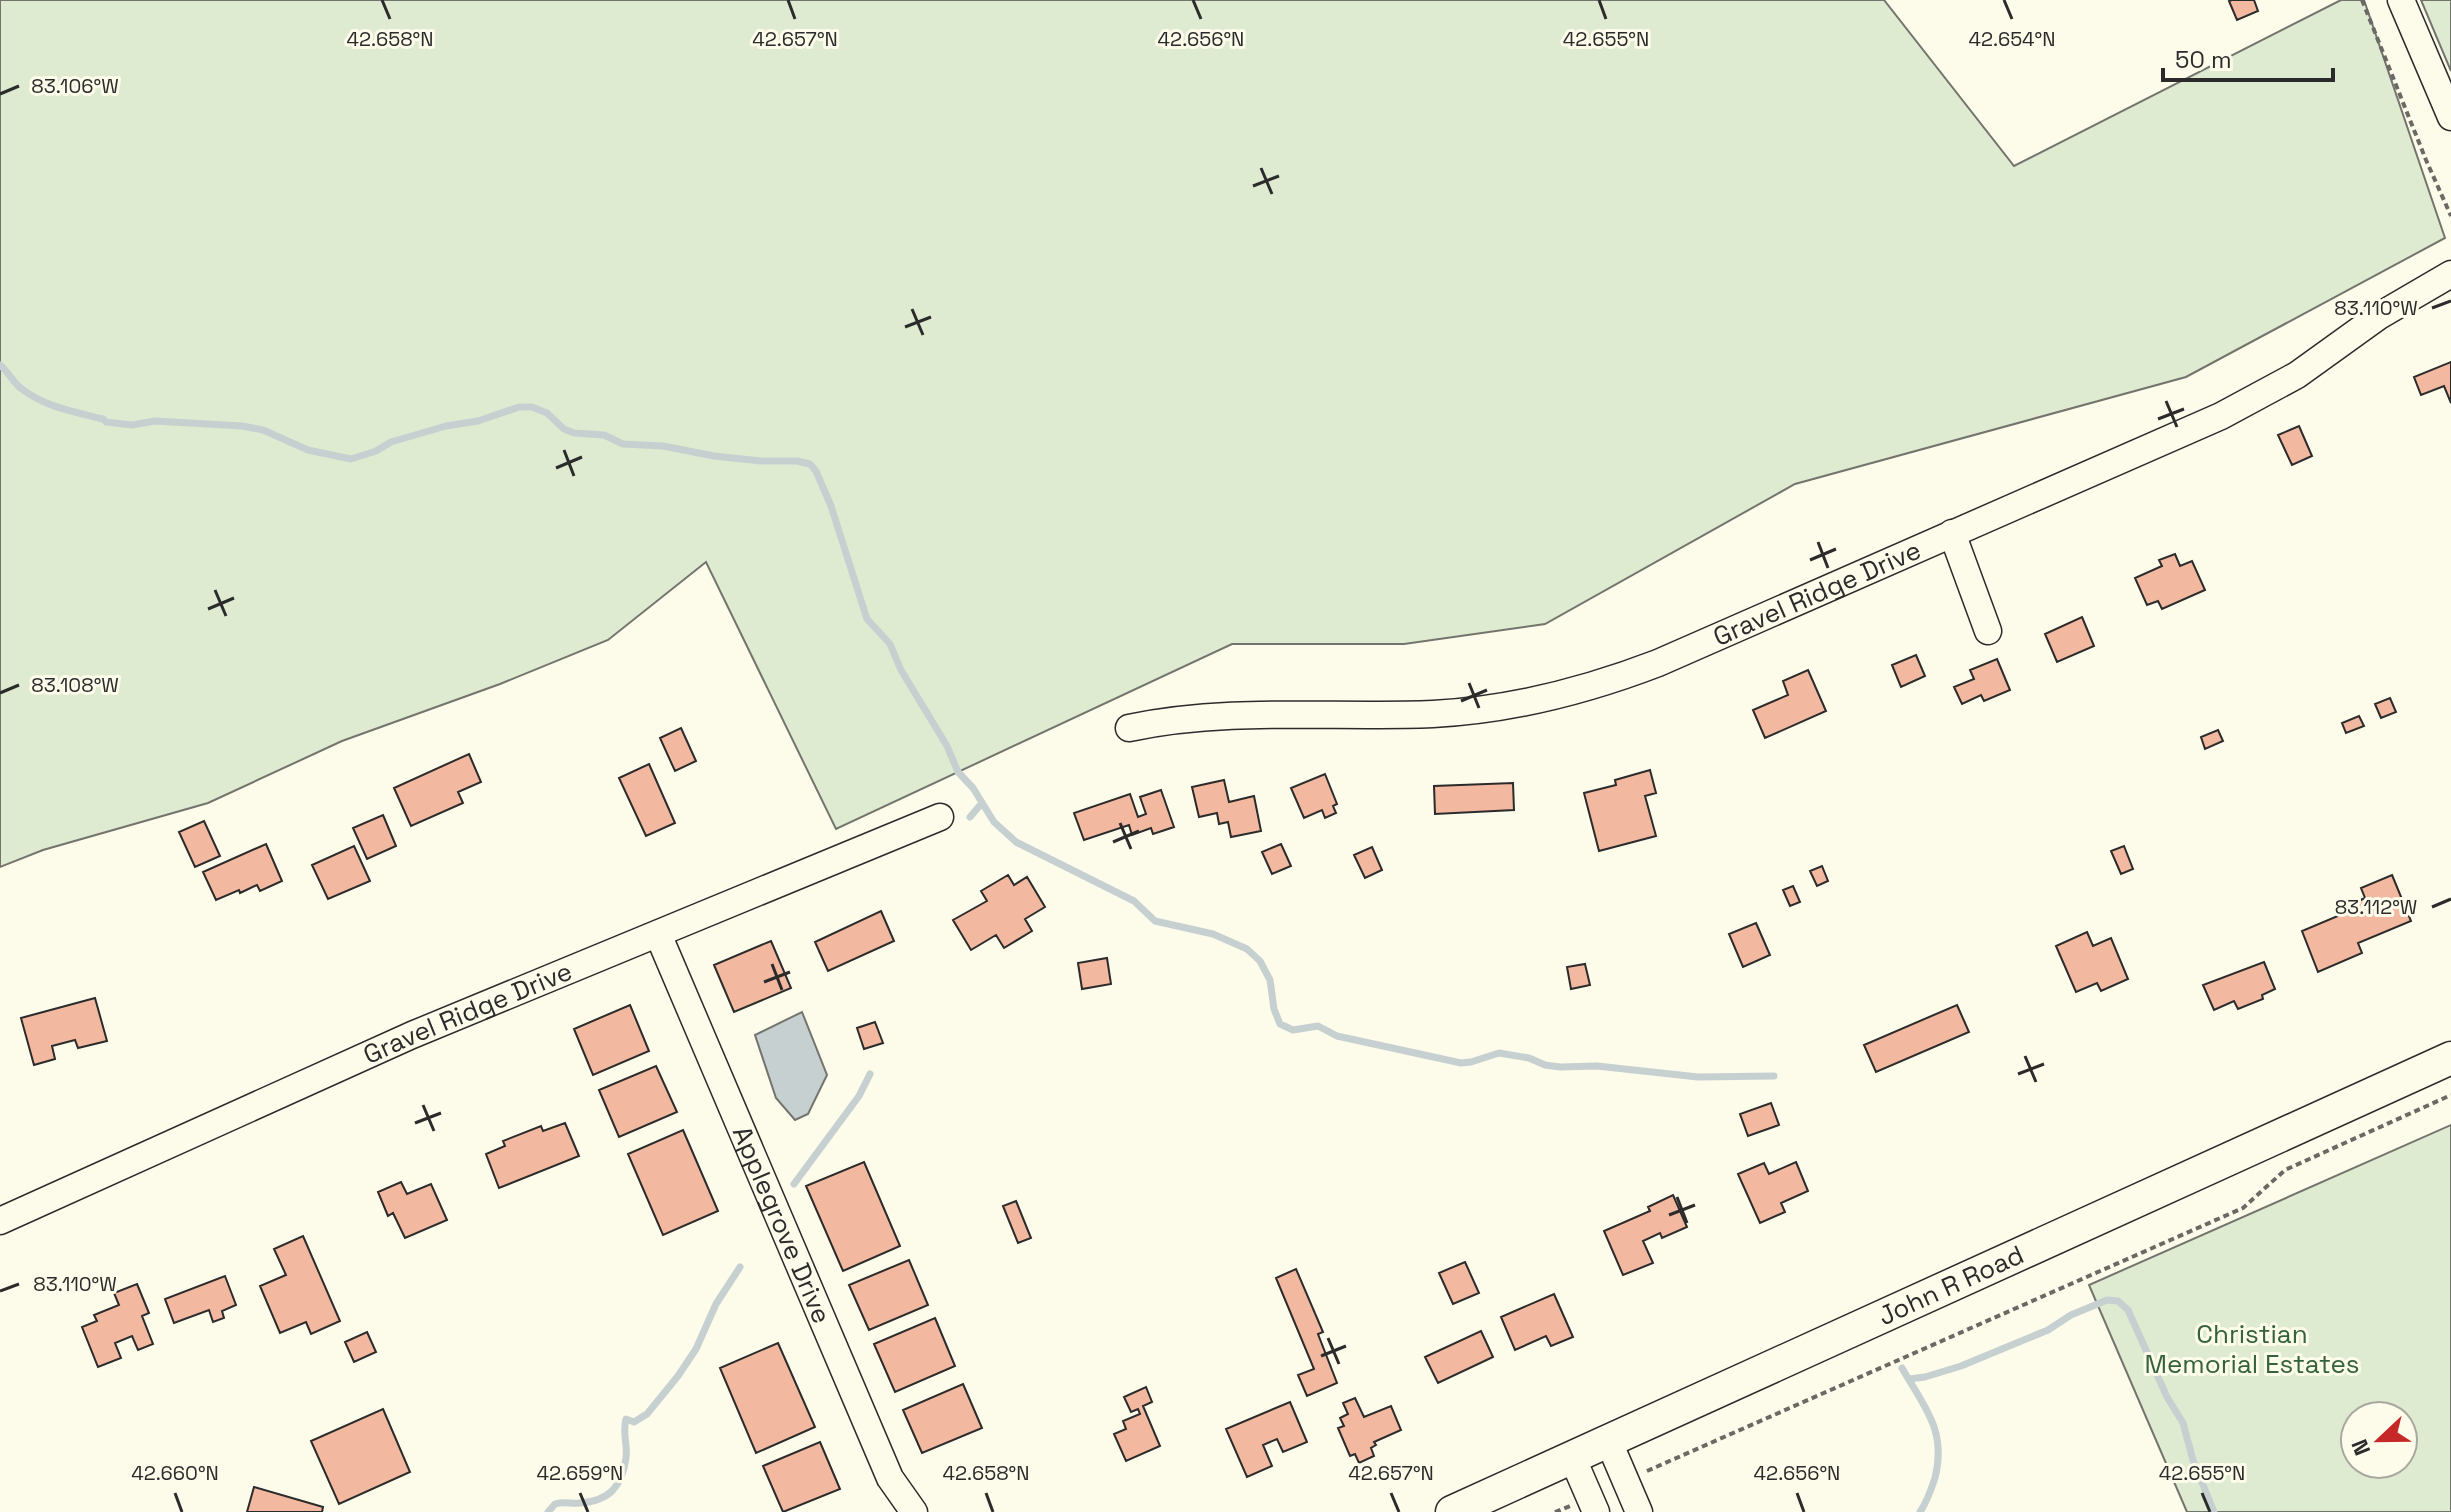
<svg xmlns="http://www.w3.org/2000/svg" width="2451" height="1512" viewBox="0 0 2451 1512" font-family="'Space Grotesk',sans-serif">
<rect width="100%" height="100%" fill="#fdfbea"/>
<!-- green -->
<path fill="#deebd1" stroke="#74746e" stroke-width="2" fill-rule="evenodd" d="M0,0h1884l130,166 327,-166h23l81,238 -259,139 -391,107 -250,140 -141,20h-172l-396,185 -130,-267 -98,78 -108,44 -158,57 -134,62 -165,47 -43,17z
M2421,0h30v71z
M2451,1125v387h-264l-98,-227zM2355,1416h48v48h-48z"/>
<!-- water -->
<path fill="#c7d0d0" stroke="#74746e" stroke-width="2" d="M802,1012l25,63 -19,39 -13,6 -19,-22 -21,-63z"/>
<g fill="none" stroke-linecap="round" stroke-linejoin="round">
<!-- stream -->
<path stroke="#c7d0d0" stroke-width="7" d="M0,365c9,7 13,18 22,24 23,18 53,23 81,30l3,3 26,3 23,-4 87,5 21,4 45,20 43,9 25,-8 15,-9 55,-16 32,-5 41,-14h13l15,6 17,16 10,4 30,2 19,9 40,2 51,10 47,5h36l13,3 6,7 15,35 36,113 23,25 11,26 46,76 11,26 15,16 21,34 22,20 118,59 21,20 58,13 34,15 13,12 10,19 4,29 6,15 13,6 25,-4 19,10 124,27 10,-1 28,-9 30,5 16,7 15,2 37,-1 101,11 76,-1
M970,817l12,-14
M794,1184l65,-88 11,-22
M1902,1368c22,39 45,62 33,110 -4,12 -8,24 -15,34
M1909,1379l16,-2 36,-11 87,-36 23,-15 36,-15 11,1 10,9 39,87 16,26 10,37 21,52
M548,1512l7,-8c9,-3 16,0 25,-1 30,-2 42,-17 46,-45 2,-13 -4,-25 0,-39l8,3 13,-8 31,-38 18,-27 20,-45 24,-37"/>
</g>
<!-- building -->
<path fill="#f2b8a0" stroke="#2b2b2b" stroke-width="2" d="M2232,0h22l4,11 -21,9 -8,-19z
M2451,362v41l-7,-17 -23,9 -7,-18z
M2299,426l13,30 -20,9 -14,-30z
M2175,554l5,12 12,-5 13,29 -43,19 -4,-8 -11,4 -12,-27 27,-12 -3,-6z
M2082,617l12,29 -37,16 -12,-28z
M1916,655l9,21 -24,11 -9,-22z
M1997,659l13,31 -26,11 -3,-6 -19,9 -8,-17 20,-8 -4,-9z
M1808,670l18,41 -61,27 -12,-28 35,-15 -5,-14z
M2390,698l6,14 -15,6 -6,-14z
M2359,716l5,10 -18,7 -4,-10z
M681,728l15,33 -21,10 -15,-33z
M2218,730l5,11 -18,8 -4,-12z
M469,754l12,28 -23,10 5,11 -52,23 -17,-38z
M649,764l26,59 -29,13 -27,-58z
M1650,770l6,23 -11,3 11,40 -57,15 -15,-58 32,-8 -1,-5z
M1325,774l12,30 -4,2 3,7 -11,5 -3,-8 -18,8 -13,-30z
M1224,780l5,22 25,-6 7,35 -30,6 -3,-15 -9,2 -2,-11 -18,4 -7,-30z
M1513,783l1,27 -79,4 -1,-28z
M1161,790l13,37 -21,7 -2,-6 -19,7 -3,-10 -45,15 -10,-27 56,-19 8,23 8,-3 -6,-17z
M383,815l13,31 -29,13 -14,-31z
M204,821l16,35 -25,11 -16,-35z
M266,844l16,37 -22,10 -3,-6 -17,8 -1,-3 -23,10 -13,-28z
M1281,844l10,22 -19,8 -10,-22z
M354,846l16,35 -42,18 -16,-34z
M2124,846l9,23 -12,5 -10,-23z
M1372,847l10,23 -17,8 -11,-23z
M1822,866l6,15 -11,5 -7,-15z
M1008,875l6,10 13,-8 18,30 -20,12 7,12 -28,17 -8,-13 -25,15 -18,-30 34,-19 -6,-10z
M2392,875l19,46 -53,22 4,10 -44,19 -16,-41 43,-18 -2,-5 22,-10 -4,-10z
M1793,886l7,16 -10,4 -7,-16z
M881,911l13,30 -66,30 -13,-29z
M1756,923l14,32 -27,12 -14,-33z
M2087,932l6,14 18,-8 17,41 -27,12 -4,-8 -21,9 -20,-46z
M771,941l20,47 -57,24 -20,-47z
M1107,958l4,26 -29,5 -4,-26z
M2264,962l11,27 -13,6 1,4 -25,10 -4,-8 -20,9 -11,-25z
M1585,964l5,21 -19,4 -4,-22z
M95,998l12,43 -29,7 -3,-8 -23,6 3,13 -21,6 -13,-47z
M630,1005l19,46 -56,24 -19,-46z
M1957,1005l12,27 -93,40 -12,-27z
M875,1022l8,21 -19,6 -7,-21z
M656,1066l21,46 -58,25 -20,-47z
M1771,1103l8,22 -31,11 -8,-22z
M565,1123l14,33 -80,32 -13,-34 19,-8 -2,-5 38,-15 2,5z
M683,1130l35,81 -55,24 -35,-81z
M864,1162l36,84 -57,25 -37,-85z
M1796,1162l12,29 -27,12 4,9 -25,11 -22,-49 26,-11 5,11z
M401,1182l6,12 24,-10 16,36 -42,18 -12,-25 -5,3 -10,-24z
M1673,1195l14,32 -25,11 -2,-5 -17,8 10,22 -30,12 -19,-44 46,-20 -2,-4z
M1016,1201l15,37 -13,5 -15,-37z
M303,1236l37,85 -29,13 -5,-12 -26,11 -20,-47 26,-11 -12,-26z
M909,1260l19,45 -59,25 -20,-45z
M1465,1262l14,31 -26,11 -14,-31z
M1296,1269l27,63 -5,2 19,49 -30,13 -9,-21 16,-6 -38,-91z
M225,1276l11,29 -14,6 2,7 -11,4 -4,-12 -35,13 -9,-24z
M137,1284l12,29 -7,3 11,28 -15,6 -6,-14 -17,7 6,15 -23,9 -16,-40 15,-6 -3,-6 25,-10 -5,-12z
M1554,1294l19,43 -22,9 -5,-10 -31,14 -14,-33z
M935,1318l20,48 -60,26 -21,-48z
M1481,1331l12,26 -55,26 -13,-26z
M367,1332l9,20 -22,10 -9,-20z
M778,1343l37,84 -59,26 -36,-85z
M963,1384l19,44 -60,25 -19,-43z
M1146,1387l6,15 -9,4 17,40 -34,15 -12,-27 12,-5 -3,-8 17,-7 -2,-5 -7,3 -7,-15z
M1355,1398l9,19 27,-11 10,24 -27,12 2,3 -5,3 3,8 -15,7 -4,-9 -5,2 -12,-28 6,-2 -4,-8 8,-4 -5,-11z
M1290,1402l17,40 -24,10 -6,-13 -14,6 9,21 -25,11 -21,-48z
M383,1409l27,63 -71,32 -28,-63z
M820,1442l20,47 -57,23 -20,-46z
M254,1487l69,20 -1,5h-75z"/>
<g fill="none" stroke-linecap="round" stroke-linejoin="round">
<defs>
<g id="minor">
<path d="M2401,0l50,117"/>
<path d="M1952,533l36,98"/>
<path id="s1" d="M1129,728c100,-21 202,-10 304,-14 78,-4 152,-23 225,-51l563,-247 76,-41 82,-59 72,-42"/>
<path id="s2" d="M658,934l232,544 24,34"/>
<path id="s3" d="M0,1221l412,-186 528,-218"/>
<path d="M1609,1442l30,70"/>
<path d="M1573,1459l23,53"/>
</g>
<g id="major">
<path id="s4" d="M1452,1512l999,-454"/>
</g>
</defs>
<!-- minor casing -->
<use href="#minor" stroke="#2b2b2b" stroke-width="29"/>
<!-- major casing -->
<use href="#major" stroke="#2b2b2b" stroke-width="35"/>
<!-- path -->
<path stroke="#6a6964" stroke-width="4" stroke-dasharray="6 4" stroke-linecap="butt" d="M2362,0l64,160 25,56
M1647,1471l596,-263 42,-38 166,-75
M1555,1512l15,-6"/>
<!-- minor -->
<use href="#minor" stroke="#fdfbea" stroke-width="26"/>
<!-- major -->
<use href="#major" stroke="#fdfbea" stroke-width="32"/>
</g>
<!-- ticks -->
<path fill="none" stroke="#2b2b2b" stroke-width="3" d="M382,0l8,19M788,0l7,19M1193,0l8,19M1599,0l7,19M2004,0l8,19M0,94l19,-8M1261,168l11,26M1253,186l26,-10M2432,308l19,-7M912,309l11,26M905,327l26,-10M2166,401l11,26M2158,419l26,-10M564,450l10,26M556,468l26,-11M1818,542l10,26M1810,560l26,-11M215,590l11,26M208,609l26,-11M1469,683l10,25M0,693l19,-8M1461,701l26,-11M1120,823l11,26M1113,842l26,-11M2432,907l19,-8M772,964l10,26M764,982l26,-10M2025,1056l11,26M2018,1074l26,-10M423,1105l11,26M415,1123l26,-10M1677,1197l10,26M1669,1215l26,-10M0,1291l19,-7M1328,1338l11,26M1321,1356l25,-10M175,1493l7,19M580,1493l8,19M986,1493l7,19M1391,1493l8,19M1797,1493l7,19M2202,1493l8,19"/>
<g text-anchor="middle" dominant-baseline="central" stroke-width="6" stroke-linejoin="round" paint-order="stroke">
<!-- street labels -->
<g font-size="26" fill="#2b2b2b" stroke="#fdfbea">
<text stroke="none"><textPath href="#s1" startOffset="710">Gravel Ridge Drive</textPath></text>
<text stroke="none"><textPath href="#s3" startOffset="512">Gravel Ridge Drive</textPath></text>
<text stroke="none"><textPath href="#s2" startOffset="316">Applegrove Drive</textPath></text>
<text stroke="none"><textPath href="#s4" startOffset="548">John R Road</textPath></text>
</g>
<!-- park labels -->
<g font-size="26" fill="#34623c" stroke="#fdfbea">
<text x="2252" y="1334">Christian<tspan x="2252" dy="30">Memorial Estates</tspan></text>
</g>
</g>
<g font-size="20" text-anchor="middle" fill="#2b2b2b" stroke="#fdfbea" stroke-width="6" stroke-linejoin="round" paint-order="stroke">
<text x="390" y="46">42.658°N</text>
<text x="795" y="46">42.657°N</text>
<text x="1201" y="46">42.656°N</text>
<text x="1606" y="46">42.655°N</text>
<text x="2012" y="46">42.654°N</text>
<text x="75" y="93">83.106°W</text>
<text x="2376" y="315">83.110°W</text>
<text x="75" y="692">83.108°W</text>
<text x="2376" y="914">83.112°W</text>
<text x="75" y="1291">83.110°W</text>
<text x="175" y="1480">42.660°N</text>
<text x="580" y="1480">42.659°N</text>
<text x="986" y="1480">42.658°N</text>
<text x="1391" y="1480">42.657°N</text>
<text x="1797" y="1480">42.656°N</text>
<text x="2202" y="1480">42.655°N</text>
</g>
<!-- north arrow -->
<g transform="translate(2379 1440) rotate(248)"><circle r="38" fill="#fdfbea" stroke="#a9a89e" stroke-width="2"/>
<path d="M0-6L14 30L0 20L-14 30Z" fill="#c62828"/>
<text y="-12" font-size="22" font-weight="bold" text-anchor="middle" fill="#2b2b2b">N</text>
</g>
<!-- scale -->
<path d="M2163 68v12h170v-12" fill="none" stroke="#2b2b2b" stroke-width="4"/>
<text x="2175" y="68" font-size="24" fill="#2b2b2b" stroke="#fdfbea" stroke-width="6" paint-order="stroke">50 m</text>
</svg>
